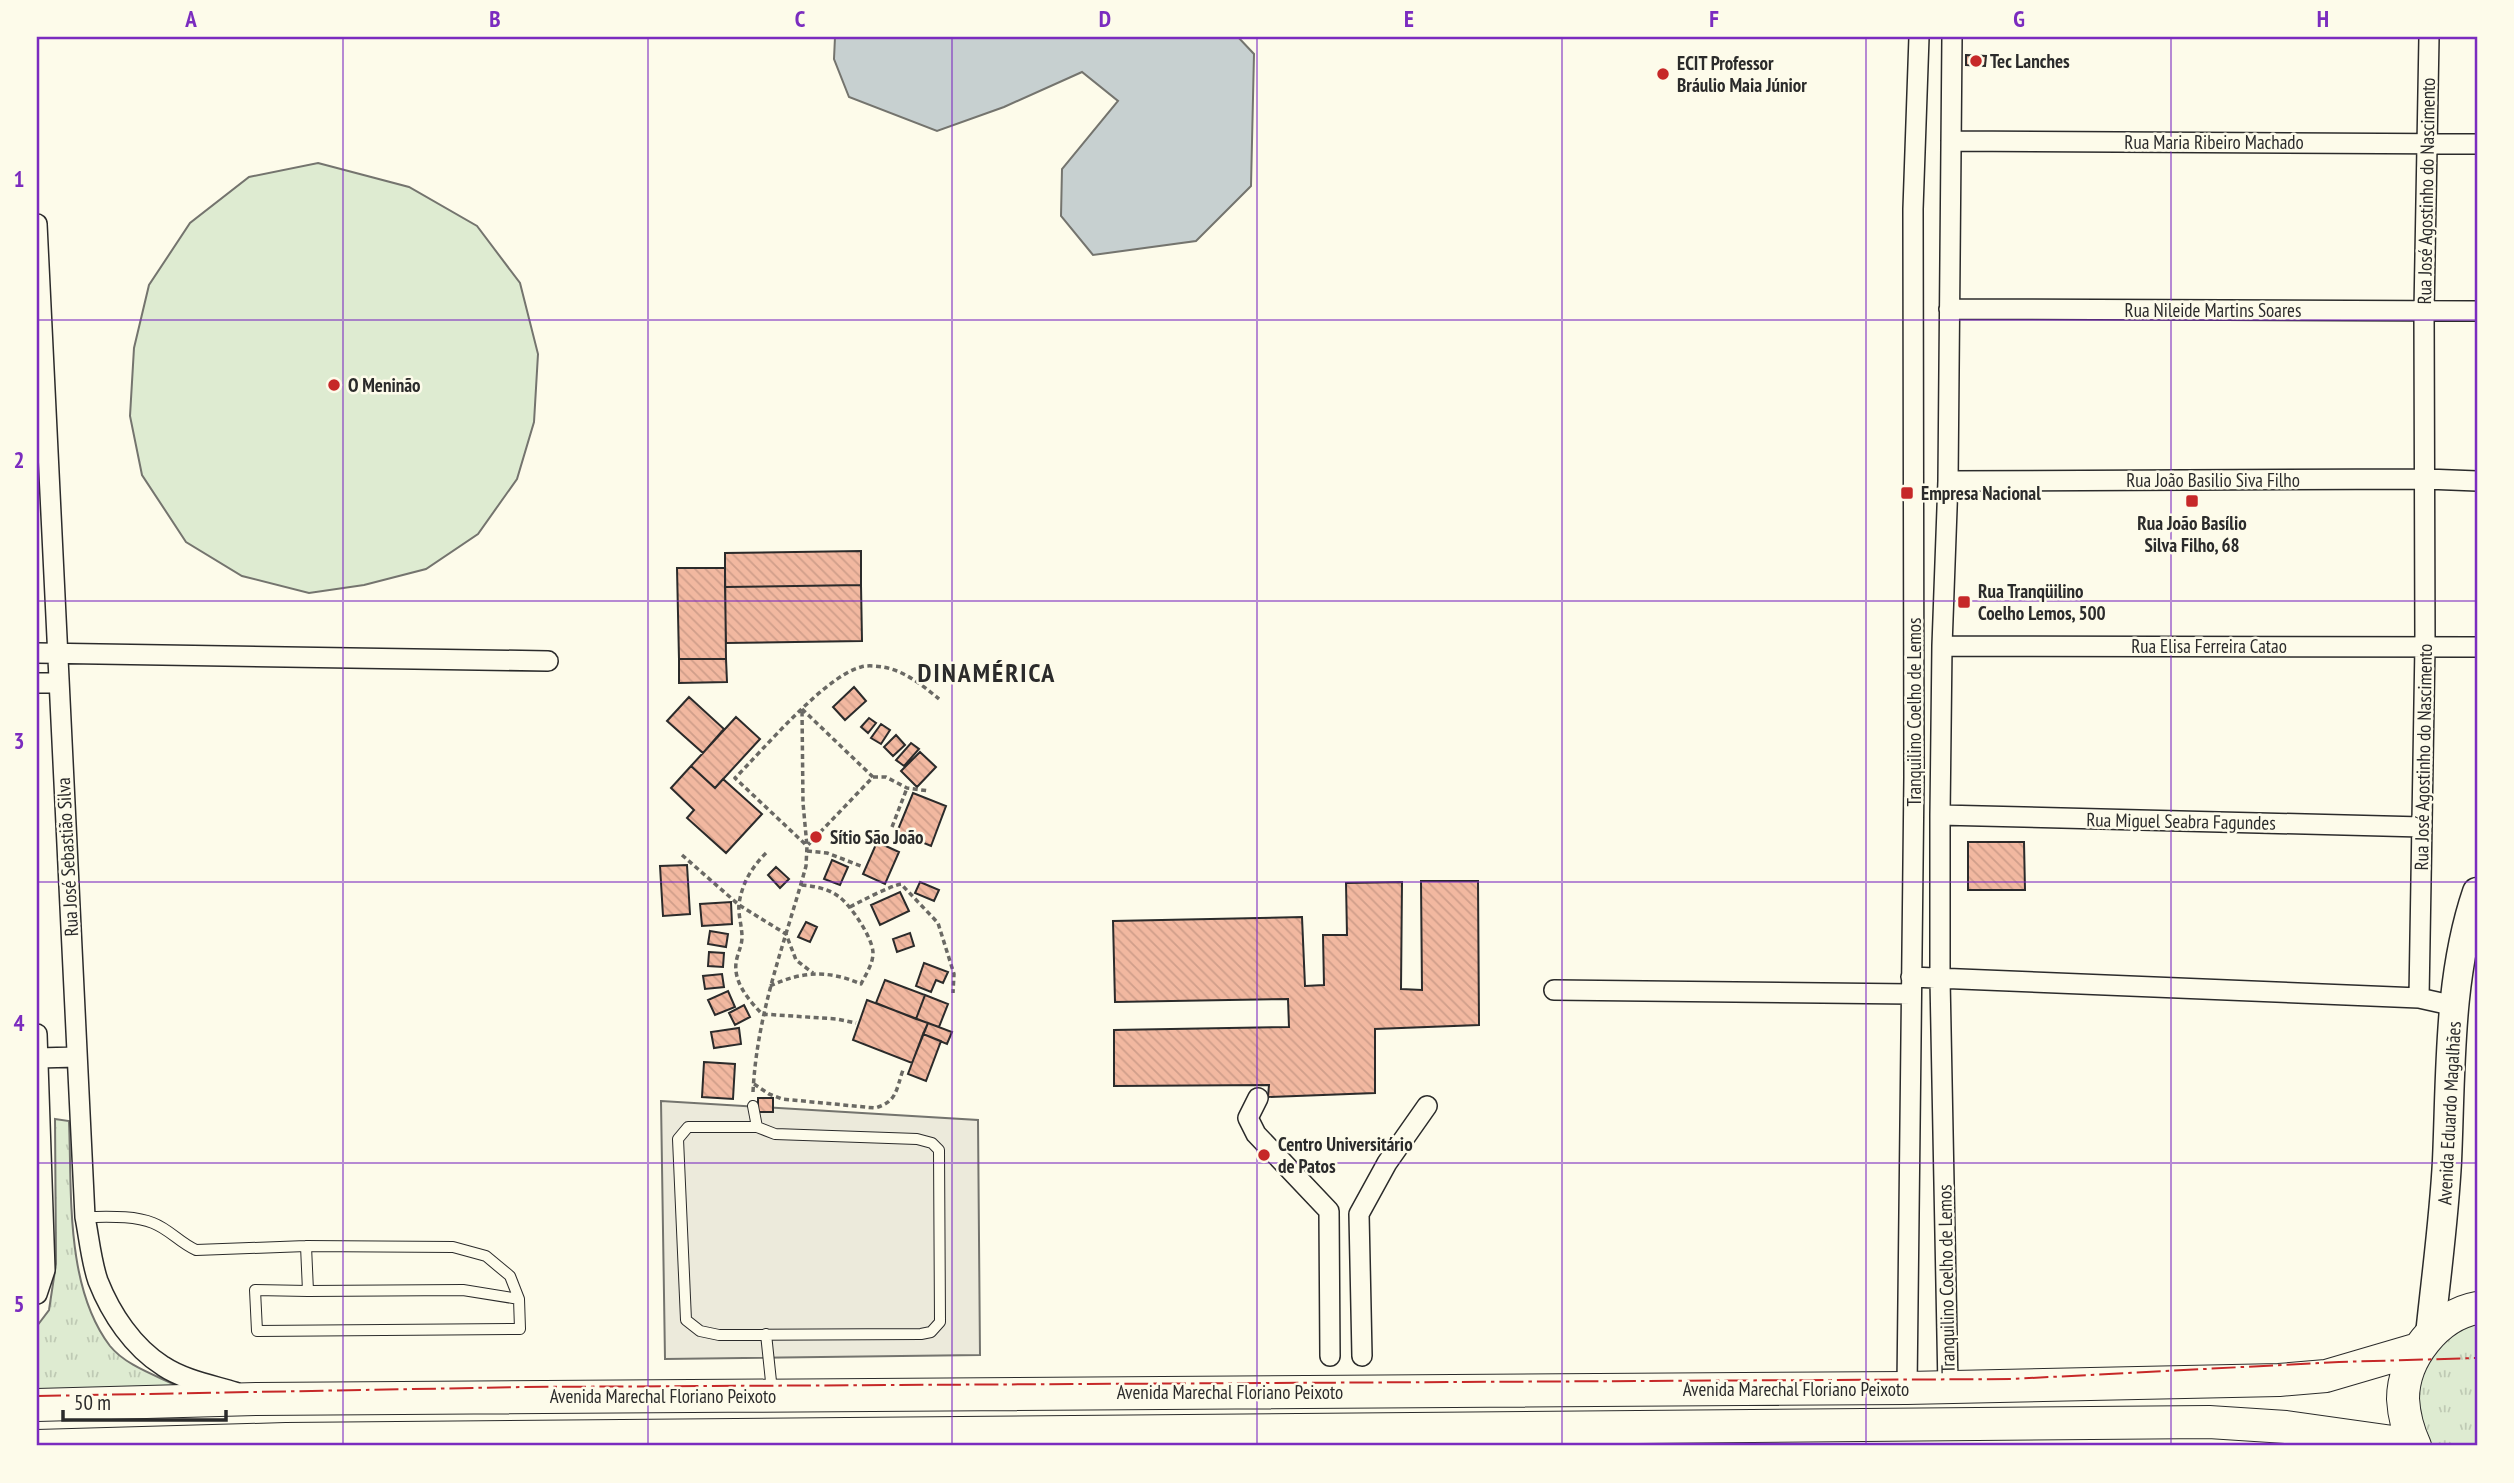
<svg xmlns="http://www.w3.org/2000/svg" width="2514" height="1483" viewBox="0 0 2514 1483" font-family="'PT Sans Narrow',sans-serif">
<defs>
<pattern id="grass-tufts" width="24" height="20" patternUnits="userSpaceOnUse" patternTransform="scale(1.75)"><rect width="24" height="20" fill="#deebd1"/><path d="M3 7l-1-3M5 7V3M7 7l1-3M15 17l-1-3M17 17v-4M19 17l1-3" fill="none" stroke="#bfcab4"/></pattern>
<pattern id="building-back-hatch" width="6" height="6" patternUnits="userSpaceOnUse" patternTransform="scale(1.75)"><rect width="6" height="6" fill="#f2b8a0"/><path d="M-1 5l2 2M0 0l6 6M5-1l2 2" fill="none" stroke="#d09e8a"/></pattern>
</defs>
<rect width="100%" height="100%" fill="#fdfbea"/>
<!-- grass -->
<path fill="url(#grass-tufts)" stroke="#74746e" stroke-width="2" d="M55,1119l14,2c3,71 -4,166 41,225 16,20 48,30 69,41l-142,3v-64l12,-16 7,-46z
M2477,1316v130h-54l-15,-53 15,-43z"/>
<!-- pitch -->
<path fill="#deebd1" stroke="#74746e" stroke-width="2" d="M318,163l91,24 68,39 43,57 18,71 -4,68 -17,57 -39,55 -52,35 -62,16 -55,8 -67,-17 -56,-34 -44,-67 -12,-59 4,-68 15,-63 41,-62 59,-46z"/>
<!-- parking -->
<path fill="#eceadb" stroke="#74746e" stroke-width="2" d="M661,1101l317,19 2,235 -315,4z"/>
<!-- water -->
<path fill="#c7d0d0" stroke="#74746e" stroke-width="2" d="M835,37h403l16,17 -3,132 -55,55 -103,14 -32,-39 1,-47 56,-68 -36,-29 -78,35 -67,24 -88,-34 -15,-38z"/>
<!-- building -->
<path fill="url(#building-back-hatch)" stroke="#2b2b2b" stroke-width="2" d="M1966,55l20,1 -1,10 -19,-1z
M861,551v34l-136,2v-34z
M677,568h48l1,91h-47z
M861,585l1,56 -136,2 -1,-56z
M679,659h47l1,23 -48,1z
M854,687l12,14 -21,19 -12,-13z
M689,697l35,32 -21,24 -36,-32z
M736,717l24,22 -45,49 -24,-22z
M869,718l7,5 -8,10 -7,-6z
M881,724l9,6 -9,14 -10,-6z
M896,735l9,10 -12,11 -9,-9z
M911,743l8,6 -15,17 -8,-6z
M920,752l16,15 -19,20 -16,-16z
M691,766l24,22 8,-9 39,35 -36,39 -39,-35 7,-8 -23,-22z
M913,793l33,13 -15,40 -34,-14z
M877,842l22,10 -14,32 -22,-10z
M1968,842h56l1,48h-57z
M832,860l16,7 -8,18 -16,-6z
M687,865l3,49 -27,2 -3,-50z
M776,867l13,12 -9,9 -12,-13z
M1421,881h57l1,144 -104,4v64l-107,4 1,-12 -155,1v-56l175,-3 -1,-28 -173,3 -2,-81 189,-4 3,69 19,-1 -1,-50h24l-1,-52 56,-1 -1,107 21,1z
M920,882l19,8 -5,11 -19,-8z
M900,892l9,19 -29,14 -9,-20z
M731,902l1,22 -30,2 -2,-22z
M806,922l11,5 -7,15 -12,-5z
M710,931l18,3 -2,13 -18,-3z
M910,933l4,13 -17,6 -4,-13z
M709,952l15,1 -1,14 -15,-1z
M924,963l24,9 -5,11 -7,-3 -5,12 -15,-6z
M722,974l2,13 -19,2 -2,-13z
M885,980l40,15 -9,24 -40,-16z
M728,991l7,16 -20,8 -7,-15z
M925,995l23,9 -9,23 -23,-8z
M867,1000l61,23 -16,40 -59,-23z
M744,1005l6,12 -15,8 -6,-12z
M928,1023l24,9 -5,12 -24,-10z
M739,1028l2,16 -27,4 -3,-16z
M923,1034l18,7 -15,40 -18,-7z
M704,1062l31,2 -2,35 -31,-2z
M758,1098h15v14h-15z"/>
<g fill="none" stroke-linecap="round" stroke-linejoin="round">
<defs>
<path id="lane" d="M753,1106l4,21 18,7 142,5 15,4 7,7 1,172 -9,10 -10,2 -202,1 -19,-4 -14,-11 -8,-181 10,-12h69
M85,1217c21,0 48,-2 68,6 16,6 27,20 43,27l110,-4 147,1 33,9 24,20 9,23 1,30 -263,2 -2,-41 53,1 -2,-45
M308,1291l155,-1 56,9
M766,1334l6,57"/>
<path id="street" d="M1951,141l526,3
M37,224l48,993c4,20 6,44 13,64 13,33 35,66 65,85 21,14 49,19 72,26
M1949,309l528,2
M1948,481l478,-2 51,2
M1942,646l535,1
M37,653l511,8
M37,683h22
M1940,815l482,12
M1911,977l508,21 36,8
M1554,990l357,4
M2419,998l6,-353 -1,-334 5,-274
M37,1034l8,236 -8,24
M37,1058l40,-1
M1258,1098l-10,20 8,16 73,77 1,145
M1362,1356l-3,-142 28,-51 40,-57
M1948,1387l-8,-408v-164l2,-169 6,-165 4,-444
M1907,1388l7,-611 -1,-568 6,-172"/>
<path id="secondary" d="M2430,1335c6,-58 14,-116 17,-174 4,-89 1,-184 30,-269"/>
<path id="primary" d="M37,1405l219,-6 1651,-11 372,-8 47,-4 92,-27
M37,1446l249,-7 1923,-17 77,5 128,18
M2415,1446c-7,-15 -11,-30 -12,-47 0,-41 34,-84 74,-91"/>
</defs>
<!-- lane casing -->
<use href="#lane" stroke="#2b2b2b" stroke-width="12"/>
<!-- street casing -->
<use href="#street" stroke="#2b2b2b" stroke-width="22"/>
<!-- secondary casing -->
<use href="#secondary" stroke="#2b2b2b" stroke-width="31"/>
<!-- primary casing -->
<use href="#primary" stroke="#2b2b2b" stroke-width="34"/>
<!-- path -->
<path stroke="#6a6964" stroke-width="3.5" stroke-dasharray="5 3.5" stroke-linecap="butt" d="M802,709l71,68 -66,69
M873,777h13l21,11 22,3
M892,827l15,-39
M805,844l-70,-66c28,-28 90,-102 126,-111 6,-2 15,-1 22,0 22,4 39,18 56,32
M807,851l20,2 34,13
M766,853c-14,14 -24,30 -27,51 -1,11 3,22 3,33 0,8 -3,13 -5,21 -6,22 11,41 25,56l75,5 19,4
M682,855l57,50 47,29 10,26 17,13
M850,907c11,-6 40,-21 51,-23l37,39 16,51 -1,19
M770,986c32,-15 59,-16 91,-2 5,-10 12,-20 12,-31 0,-15 -23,-49 -35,-57 -11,-8 -25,-10 -37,-11
M754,1084l15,10 13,5 93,9c22,-6 21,-18 28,-38
M753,1092c4,-81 32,-149 53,-226l1,-20 -4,-43 -1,-94"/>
<!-- lane -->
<use href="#lane" stroke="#fdfbea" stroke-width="10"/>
<!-- street -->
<use href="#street" stroke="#fdfbea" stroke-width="19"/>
<!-- secondary -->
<use href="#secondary" stroke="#fdfbea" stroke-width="28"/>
<!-- primary -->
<use href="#primary" stroke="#fdfbea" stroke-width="32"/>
<!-- power -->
<path stroke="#c62828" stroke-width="2" stroke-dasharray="24 5 3.5 5" stroke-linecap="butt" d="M37,1396l487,-9 1488,-8 327,-17 138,-4"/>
</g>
<!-- grid -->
<path fill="none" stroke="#7b2cbf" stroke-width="2" stroke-opacity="0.55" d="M343,37v1409M648,37v1409M952,37v1409M1257,37v1409M1562,37v1409M1866,37v1409M2171,37v1409M37,320h2440M37,601h2440M37,882h2440M37,1163h2440"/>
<!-- markers -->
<g fill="#c62828" stroke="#fdfbea" stroke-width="2.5">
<circle cx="1976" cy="61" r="7"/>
<circle cx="1663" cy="74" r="7"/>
<circle cx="334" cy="385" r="7"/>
<rect x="1900" y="486" width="14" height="14" rx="3.5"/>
<rect x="2185" y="494" width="14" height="14" rx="3.5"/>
<rect x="1957" y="595" width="14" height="14" rx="3.5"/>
<circle cx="816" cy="837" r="7"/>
<circle cx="1264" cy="1155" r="7"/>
</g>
<g text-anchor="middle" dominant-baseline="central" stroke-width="5" stroke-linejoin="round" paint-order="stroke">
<!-- poi labels -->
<g font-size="19" font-weight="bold" fill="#2b2b2b" stroke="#fdfbea" text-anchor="start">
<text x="1990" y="61">Tec Lanches</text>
<text x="1677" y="63">ECIT Professor<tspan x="1677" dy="22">Bráulio Maia Júnior</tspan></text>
<text x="348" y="385">O Meninão</text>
<text x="1921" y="493">Empresa Nacional</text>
<text x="2192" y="523" text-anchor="middle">Rua João Basílio<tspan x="2192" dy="22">Silva Filho, 68</tspan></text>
<text x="1978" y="591">Rua Tranqüilino<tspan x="1978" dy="22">Coelho Lemos, 500</tspan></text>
<text x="830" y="837">Sítio São João</text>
<text x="1278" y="1144">Centro Universitário<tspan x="1278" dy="22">de Patos</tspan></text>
</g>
<!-- street labels -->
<g font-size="19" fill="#2b2b2b" stroke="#fdfbea">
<text x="2214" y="142">Rua Maria Ribeiro Machado</text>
<text transform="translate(2426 191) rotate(-89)">Rua José Agostinho do Nascimento</text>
<text x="2213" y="310">Rua Nileide Martins Soares</text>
<text x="2213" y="480">Rua João Basilio Siva Filho</text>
<text x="2209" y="646">Rua Elisa Ferreira Catao</text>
<text transform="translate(1914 712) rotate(-90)">Tranquilino Coelho de Lemos</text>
<text transform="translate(2423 757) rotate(-89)">Rua José Agostinho do Nascimento</text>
<text transform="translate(2181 821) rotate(1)">Rua Miguel Seabra Fagundes</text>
<text transform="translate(67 857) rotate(-93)">Rua José Sebastião Silva</text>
<text transform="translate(2449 1113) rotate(-87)">Avenida Eduardo Magalhães</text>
<text transform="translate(1946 1279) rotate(-91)">Tranquilino Coelho de Lemos</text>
<text x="1796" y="1389">Avenida Marechal Floriano Peixoto</text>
<text x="1230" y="1392">Avenida Marechal Floriano Peixoto</text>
<text x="663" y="1396">Avenida Marechal Floriano Peixoto</text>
</g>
<!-- district labels -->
<g font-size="26" font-weight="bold" letter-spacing="2" fill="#2b2b2b" stroke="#fdfbea">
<text x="987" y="672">DINAMÉRICA</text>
</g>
</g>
<!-- border -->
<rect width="2514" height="1483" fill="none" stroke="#fdfbea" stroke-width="77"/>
<!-- scale -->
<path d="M63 1410v10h163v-10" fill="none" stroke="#2b2b2b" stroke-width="3.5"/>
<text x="74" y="1410" font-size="21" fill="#2b2b2b" stroke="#fdfbea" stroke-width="5" paint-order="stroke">50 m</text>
<rect x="38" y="38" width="2438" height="1406" fill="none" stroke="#7b2cbf" stroke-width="2.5"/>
<g font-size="23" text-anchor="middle" font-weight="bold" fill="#7b2cbf">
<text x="191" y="27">A</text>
<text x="495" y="27">B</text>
<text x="800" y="27">C</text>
<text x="1105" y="27">D</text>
<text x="1409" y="27">E</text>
<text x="1714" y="27">F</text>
<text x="2019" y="27">G</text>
<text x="2323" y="27">H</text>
<text x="19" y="187">1</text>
<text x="19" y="468">2</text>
<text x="19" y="749">3</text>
<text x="19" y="1031">4</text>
<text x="19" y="1312">5</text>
</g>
</svg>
